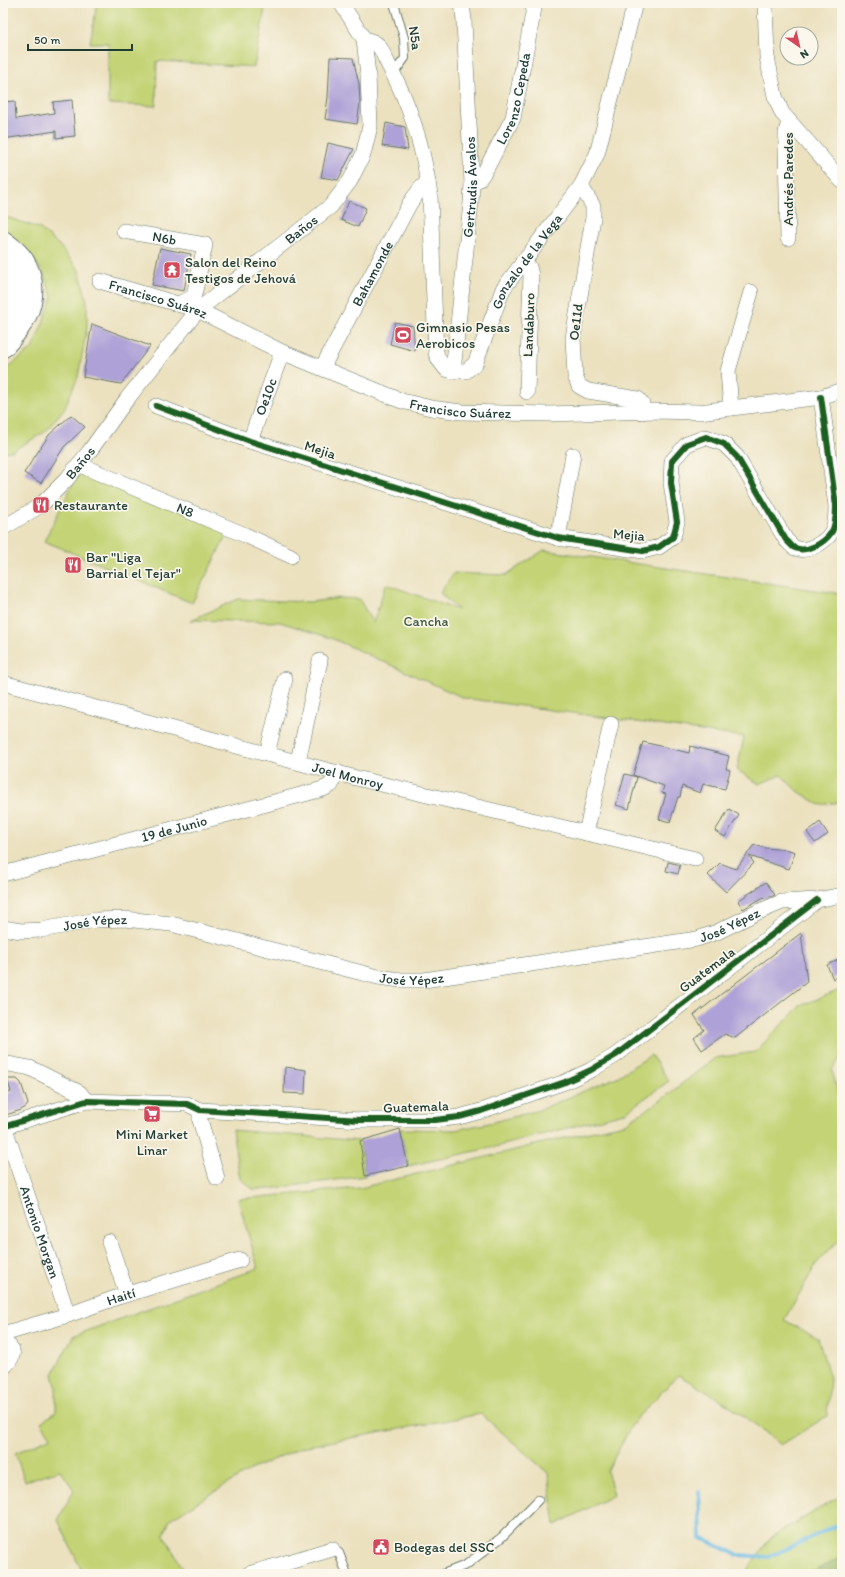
<svg xmlns="http://www.w3.org/2000/svg" width="845" height="1577" viewBox="0 0 845 1577" font-family="Itim,sans-serif">
<rect width="100%" height="100%" fill="#fbf7ec"/>
<filter id="ink" filterUnits="userSpaceOnUse"><feTurbulence type="fractalNoise" baseFrequency=".025" numOctaves="2"/><feDisplacementMap in="SourceGraphic" scale="8" xChannelSelector="R" yChannelSelector="G"/><feConvolveMatrix kernelMatrix="1 2 1 2 8 2 1 2 1" color-interpolation-filters="sRGB"/></filter>
<filter id="wash" filterUnits="userSpaceOnUse"><feTurbulence type="fractalNoise" baseFrequency=".012" numOctaves="4" result="noise"/><feDisplacementMap in="SourceGraphic" scale="16" xChannelSelector="R" yChannelSelector="G"/><feGaussianBlur stdDeviation="0.9" result="paint"/><feColorMatrix in="noise" values="0 0 0 0 0 0 0 0 0 0 0 0 0 0 0 0 0 1.4 0 .05"/><feComposite in="paint" operator="in"/></filter>
<g filter="url(#wash)">
<rect width="100%" height="100%" fill="#ebe1bf"/>
<!-- green -->
<path fill="#c3d375" stroke="#718854" d="M97,3h169l-12,64 -97,-6 -1,45 -48,-2v-61h-18z
M3,216l36,12 20,17 20,25 8,30v28l-9,49 -14,32 -19,23 -33,19 -9,1v-81l29,-22 11,-26 9,-26 -9,-24 -12,-18 -28,-20z
M80,470l150,59 -38,74 -148,-62z
M544,550l298,44v212l-2,-4 -20,3 -25,-16 -14,-14 -22,9 -22,-14 7,-33 -280,-39 -133,-60 -51,-16 -89,-2 47,-21 72,3 30,-4 19,1 14,24 13,-39 72,26 -18,-17 14,-20 52,2z
M842,989v66l-10,15 10,41v126l-25,26 -33,57 34,18 12,40 -3,38 -46,29c-32,-27 -67,-50 -103,-70l-44,46 -27,50 7,24 -59,30 -7,-52 -67,-59 -179,33 -50,22 -82,50 -6,16 21,37 -5,2h-97l-25,-54 16,-30 -14,-20 -35,11 -10,-28 36,-16 -10,-15 15,-10v-26l-3,-12 20,-38 185,-68 -20,-69 122,-11 179,-44 85,-20 37,-24 54,-42 40,-6 45,-46z
M651,1055l18,26 -45,32 -125,33 -91,20 -8,-37 55,1 39,-8 45,-12 78,-33z
M232,1130l128,11 5,35 -96,13h-16l-13,-10z
M842,1495v79h-98l26,-36z"/>
<!-- forest -->
<path fill="#9ab566" stroke="#5c794d" d="M842,1557v17h-33z"/>
<g fill="none" stroke-linecap="round" stroke-linejoin="round">
<!-- stream -->
<path stroke="#65b8e1" stroke-width="4" d="M699,1492l2,46 36,17 32,2 73,-34"/>
</g>
<g id="blocks">
<!-- building -->
<path fill="#aea1d7" d="M330,57l23,1 6,26 1,19 -3,21 -32,-5 3,-22z
M72,100l3,36 -19,2v-7l-53,8v-37l12,-1 1,18 38,-6 -1,-11z
M386,123l19,4 3,23 -26,-4z
M328,143l26,6 -16,31 -17,-3z
M349,201l17,7 -8,19 -17,-7z
M160,248l31,6 -7,37 -32,-6z
M395,322l18,4 2,25 -25,-7z
M92,324l58,22 -29,38 -38,-7z
M71,415l14,12 -21,20 -23,36 -17,-10 25,-38z
M643,742l46,11 1,-7 39,10 -3,13 4,1 -5,19 -22,-5 -3,9 -18,-7 -2,11h-2l-8,25 -11,-3 7,-25 -4,-1 2,-7 -31,-11z
M625,774l12,3 -8,32 -13,-4z
M729,809l10,6 -14,22 -10,-6z
M820,822l8,12 -13,9 -8,-11z
M754,845l11,3 24,2 6,2 -6,17 -40,-13 5,7 -28,29 -18,-17 12,-12 16,6z
M668,862l12,3 -2,9 -12,-3z
M766,882l9,13 -10,4 -1,-2 -21,12 -5,-8z
M801,933l6,49 -72,56 -10,-4 -23,16 -8,-12 10,-8 -10,-15z
M842,958v15l-9,6 -6,-14z
M285,1067l21,3 -1,24 -21,-1z
M7,1079h10l4,4 7,21 -2,3 -5,3 -18,6v-22l8,-2z
M400,1129l8,37 -43,10 -5,-35z"/>
</g>
</g>
<g filter="url(#ink)">
<use href="#blocks" fill-opacity="0" stroke="#667665" stroke-width="1"/>
<g fill="none" stroke-linecap="round" stroke-linejoin="round">
<defs>
<path id="service" d="M394,73l11,-15 -1,-20 -10,-35
M332,1549l7,4 8,21
M443,1574l23,-9 36,-28 36,-37"/>
<g id="minor">
<path d="M765,3l2,54 8,39 7,17 60,68"/>
<path id="s1" d="M364,39c5,1 10,2 14,6 4,5 7,13 10,19 22,40 36,86 42,131l6,158 3,7 7,9 7,2h13l9,-7 28,-75 78,-103 16,-32 38,-151"/>
<path id="s2" d="M472,183l7,-4 6,-8 28,-53 22,-115"/>
<path d="M581,186l12,20v12l-20,120 2,38 4,10 9,5 50,8 4,5v8"/>
<path id="s3" d="M124,231l81,14 -11,50 -2,3 -14,6"/>
<path d="M788,238l-2,-88v-17l3,-12"/>
<path d="M523,261l6,6 2,8 -4,117"/>
<path id="s4" d="M100,281l98,29 84,42 120,49 29,7 30,4 86,2 108,-3 44,1 122,-15 21,-7"/>
<path id="s5" d="M322,368l88,-165 11,-15 7,-6"/>
<path id="s6" d="M453,371l18,-168 1,-20 -8,-162 -2,-18"/>
<path d="M156,406l94,35 308,97 85,13 16,-4 14,-10 4,-15 -6,-39 1,-22 15,-17 19,-7 18,7 13,13 49,83c3,2 6,7 9,8 12,5 29,-5 36,-15 5,-7 5,-18 5,-27l-15,-109"/>
<path d="M731,408l-3,-37 23,-79"/>
<path id="s7" d="M250,441l32,-89"/>
<path id="s8" d="M80,464l7,4 158,67 46,21"/>
<path id="s9" d="M3,528l38,-23 25,-25 23,-28 38,-53 71,-89 133,-104 19,-25 13,-26 7,-29 -2,-51 -4,-36 -23,-36"/>
<path d="M558,538l15,-83"/>
<path id="s10" d="M3,683l353,95 339,81"/>
<path d="M267,754l18,-75"/>
<path d="M298,761l22,-100"/>
<path d="M586,833l25,-109"/>
<path id="s11" d="M3,874l320,-85 8,-4 6,-13"/>
<path id="s12" d="M3,928l18,3 20,-1 55,-10 29,-1 46,5 207,53 23,3h23l273,-41 20,-7 41,-20 24,-10 35,-2 25,-5"/>
<path d="M3,1063l27,5 50,25 6,8"/>
<path d="M200,1110v10l17,58"/>
<path id="s13" d="M4,1126l64,189"/>
<path d="M3,1127l83,-26 101,3 13,6 160,10h75l24,-3 22,-6 84,-29 26,-12 25,-15 201,-155"/>
<path d="M109,1242l18,52"/>
<path id="s14" d="M3,1334l65,-19 50,-18 122,-37"/>
<path d="M3,1345l4,-1c11,9 3,17 -4,24"/>
<path d="M249,1574l83,-25"/>
</g>
<path id="primary" d="M3,242c5,4 12,9 16,14 6,7 9,14 11,22 6,28 -9,49 -27,68
M3,265c15,17 13,41 0,58"/>
</defs>
<!-- service casing -->
<use href="#service" stroke="#667665" stroke-width="10"/>
<!-- minor casing -->
<use href="#minor" stroke="#667665" stroke-width="16"/>
<!-- primary casing -->
<use href="#primary" stroke="#667665" stroke-width="24"/>
<!-- service -->
<use href="#service" stroke="#fff" stroke-width="8"/>
<!-- minor -->
<use href="#minor" stroke="#fff" stroke-width="15"/>
<!-- primary -->
<use href="#primary" stroke="#fff" stroke-width="22"/>
<defs>
<path id="cycleway" d="M156,406l94,35 308,97 85,13 16,-4 14,-10 4,-15 -6,-39 1,-22 15,-17 19,-7 18,7 13,13 49,83c3,2 6,7 9,8 12,5 29,-5 36,-15 5,-7 5,-18 5,-27l-15,-109
M3,1127l83,-26 101,3 13,6 160,10h75l24,-3 22,-6 84,-29 26,-12 25,-15 201,-155"/>
</defs>
<!-- cycleway casing -->
<use href="#cycleway" stroke="#fbf7ec" stroke-width="8"/>
<!-- cycleway -->
<use href="#cycleway" stroke="#1b5e20" stroke-width="6"/>
</g>
</g>
<!-- icons -->
<defs>
<symbol id="temple-square" viewBox="-11 -11 22 22"><rect x="-9" y="-9" width="18" height="18" rx="4" fill="#d1495b" stroke="#fbf7ec"/><path d="M0-6L5-2H3V0L6.5 2.5H4V6H1.5V3h-3V6H-4V2.5H-6.5L-3 0V-2H-5Z" fill="#fff"/></symbol>
<symbol id="stadium-square" viewBox="-11 -11 22 22"><rect x="-9" y="-9" width="18" height="18" rx="4" fill="#d1495b" stroke="#fbf7ec"/><path d="M0-5a6.5 5 0 1 0 0 10a6.5 5 0 1 0 0-10ZM-3.5-1.8h7v3.6h-7Z" fill="#fff"/></symbol>
<symbol id="restaurant-square" viewBox="-11 -11 22 22"><rect x="-9" y="-9" width="18" height="18" rx="4" fill="#d1495b" stroke="#fbf7ec"/><path d="M-5-6h1v4h1v-4h1v4h1v-4h1v5L-1.5 .5V6h-2V.5L-5-1ZM5-6V6H3V1.5H1.5Q1.5-4 5-6Z" fill="#fff"/></symbol>
<symbol id="supermarket-square" viewBox="-11 -11 22 22"><rect x="-9" y="-9" width="18" height="18" rx="4" fill="#d1495b" stroke="#fbf7ec"/><path d="M-6-5.5h2.5l.6 2H6L4.5 2H-2.5L-4.4-4H-6ZM-1.5 3.2a1.3 1.3 0 1 0 .1 0ZM3 3.2a1.3 1.3 0 1 0 .1 0Z" fill="#fff"/></symbol>
<symbol id="civic-square" viewBox="-11 -11 22 22"><rect x="-9" y="-9" width="18" height="18" rx="4" fill="#d1495b" stroke="#fbf7ec"/><path d="M-.6-6.5H3V-4.5H.6V-3L4-1V1h2V6H-6V1h2V-1L-.6-3ZM-1.2 2.5V6h2.4V2.5Z" fill="#fff"/></symbol>
</defs>
<g fill-rule="evenodd">
<use href="#temple-square" x="162" y="260" width="20" height="20"/>
<use href="#stadium-square" x="393" y="325" width="20" height="20"/>
<use href="#restaurant-square" x="31" y="495" width="20" height="20"/>
<use href="#restaurant-square" x="63" y="555" width="20" height="20"/>
<use href="#supermarket-square" x="142" y="1104" width="20" height="20"/>
<use href="#civic-square" x="371" y="1537" width="20" height="20"/>
</g>
<g text-anchor="middle" dominant-baseline="central" stroke-width="3.5" stroke-linejoin="round" paint-order="stroke">
<!-- street labels -->
<g font-size="14" fill="#1f3d34" stroke="#fbf7ec">
<text transform="translate(415 38) rotate(82)">N5a</text>
<text stroke="none"><textPath href="#s2" startOffset="97">Lorenzo Cepeda</textPath></text>
<text transform="translate(788 179) rotate(-90)">Andrés Paredes</text>
<text stroke="none"><textPath href="#s6" startOffset="185">Gertrudis Ávalos</textPath></text>
<text stroke="none"><textPath href="#s9" startOffset="426">Baños</textPath></text>
<text stroke="none"><textPath href="#s3" startOffset="41">N6b</textPath></text>
<text stroke="none"><textPath href="#s1" startOffset="500">Gonzalo de la Vega</textPath></text>
<text stroke="none"><textPath href="#s5" startOffset="107">Bahamonde</textPath></text>
<text stroke="none"><textPath href="#s4" startOffset="61">Francisco Suárez</textPath></text>
<text transform="translate(576 322) rotate(-83)">Oe11d</text>
<text transform="translate(529 325) rotate(-88)">Landaburo</text>
<text stroke="none"><textPath href="#s7" startOffset="47">Oe10c</textPath></text>
<text stroke="none"><textPath href="#s4" startOffset="385">Francisco Suárez</textPath></text>
<text transform="translate(320 450) rotate(18)">Mejia</text>
<text stroke="none"><textPath href="#s9" startOffset="102">Baños</textPath></text>
<text stroke="none"><textPath href="#s8" startOffset="115">N8</textPath></text>
<text transform="translate(629 535) rotate(5)">Mejia</text>
<text stroke="none"><textPath href="#s10" startOffset="357">Joel Monroy</textPath></text>
<text stroke="none"><textPath href="#s11" startOffset="177">19 de Junio</textPath></text>
<text stroke="none"><textPath href="#s12" startOffset="93">José Yépez</textPath></text>
<text stroke="none"><textPath href="#s12" startOffset="741">José Yépez</textPath></text>
<text transform="translate(707 970) rotate(-37)">Guatemala</text>
<text stroke="none"><textPath href="#s12" startOffset="417">José Yépez</textPath></text>
<text transform="translate(416 1107) rotate(-2)">Guatemala</text>
<text stroke="none"><textPath href="#s13" startOffset="112">Antonio Morgan</textPath></text>
<text stroke="none"><textPath href="#s14" startOffset="124">Haití</textPath></text>
</g>
<!-- poi labels -->
<g font-size="14" fill="#1f3d34" stroke="#fbf7ec" text-anchor="start">
<text x="185" y="262">Salon del Reino<tspan x="185" dy="16">Testigos de Jehová</tspan></text>
<text x="416" y="327">Gimnasio Pesas<tspan x="416" dy="16">Aerobicos</tspan></text>
<text x="54" y="505">Restaurante</text>
<text x="86" y="557">Bar "Liga<tspan x="86" dy="16">Barrial el Tejar"</tspan></text>
<text x="152" y="1134" text-anchor="middle">Mini Market<tspan x="152" dy="16">Linar</tspan></text>
<text x="394" y="1547">Bodegas del SSC</text>
</g>
<!-- park labels -->
<g font-size="14" fill="#405b41" stroke="#fbf7ec">
<text x="426" y="621">Cancha</text>
</g>
</g>
<!-- margin -->
<rect width="845" height="1577" fill="none" stroke="#fbf7ec" stroke-width="16"/>
<!-- north arrow -->
<g transform="translate(799 46) rotate(146)"><circle r="19" fill="#fbf7ec" stroke="#a3ada2"/>
<path d="M0-3L7 15L0 10L-7 15Z" fill="#d1495b"/>
<text y="-6" font-size="11" font-weight="bold" text-anchor="middle" fill="#1f3d34">N</text>
</g>
<!-- scale -->
<path d="M28 44v6h104v-6" fill="none" stroke="#1f3d34" stroke-width="2"/>
<text x="34" y="44" font-size="12" fill="#1f3d34" stroke="#fbf7ec" stroke-width="3" paint-order="stroke">50 m</text>
</svg>
